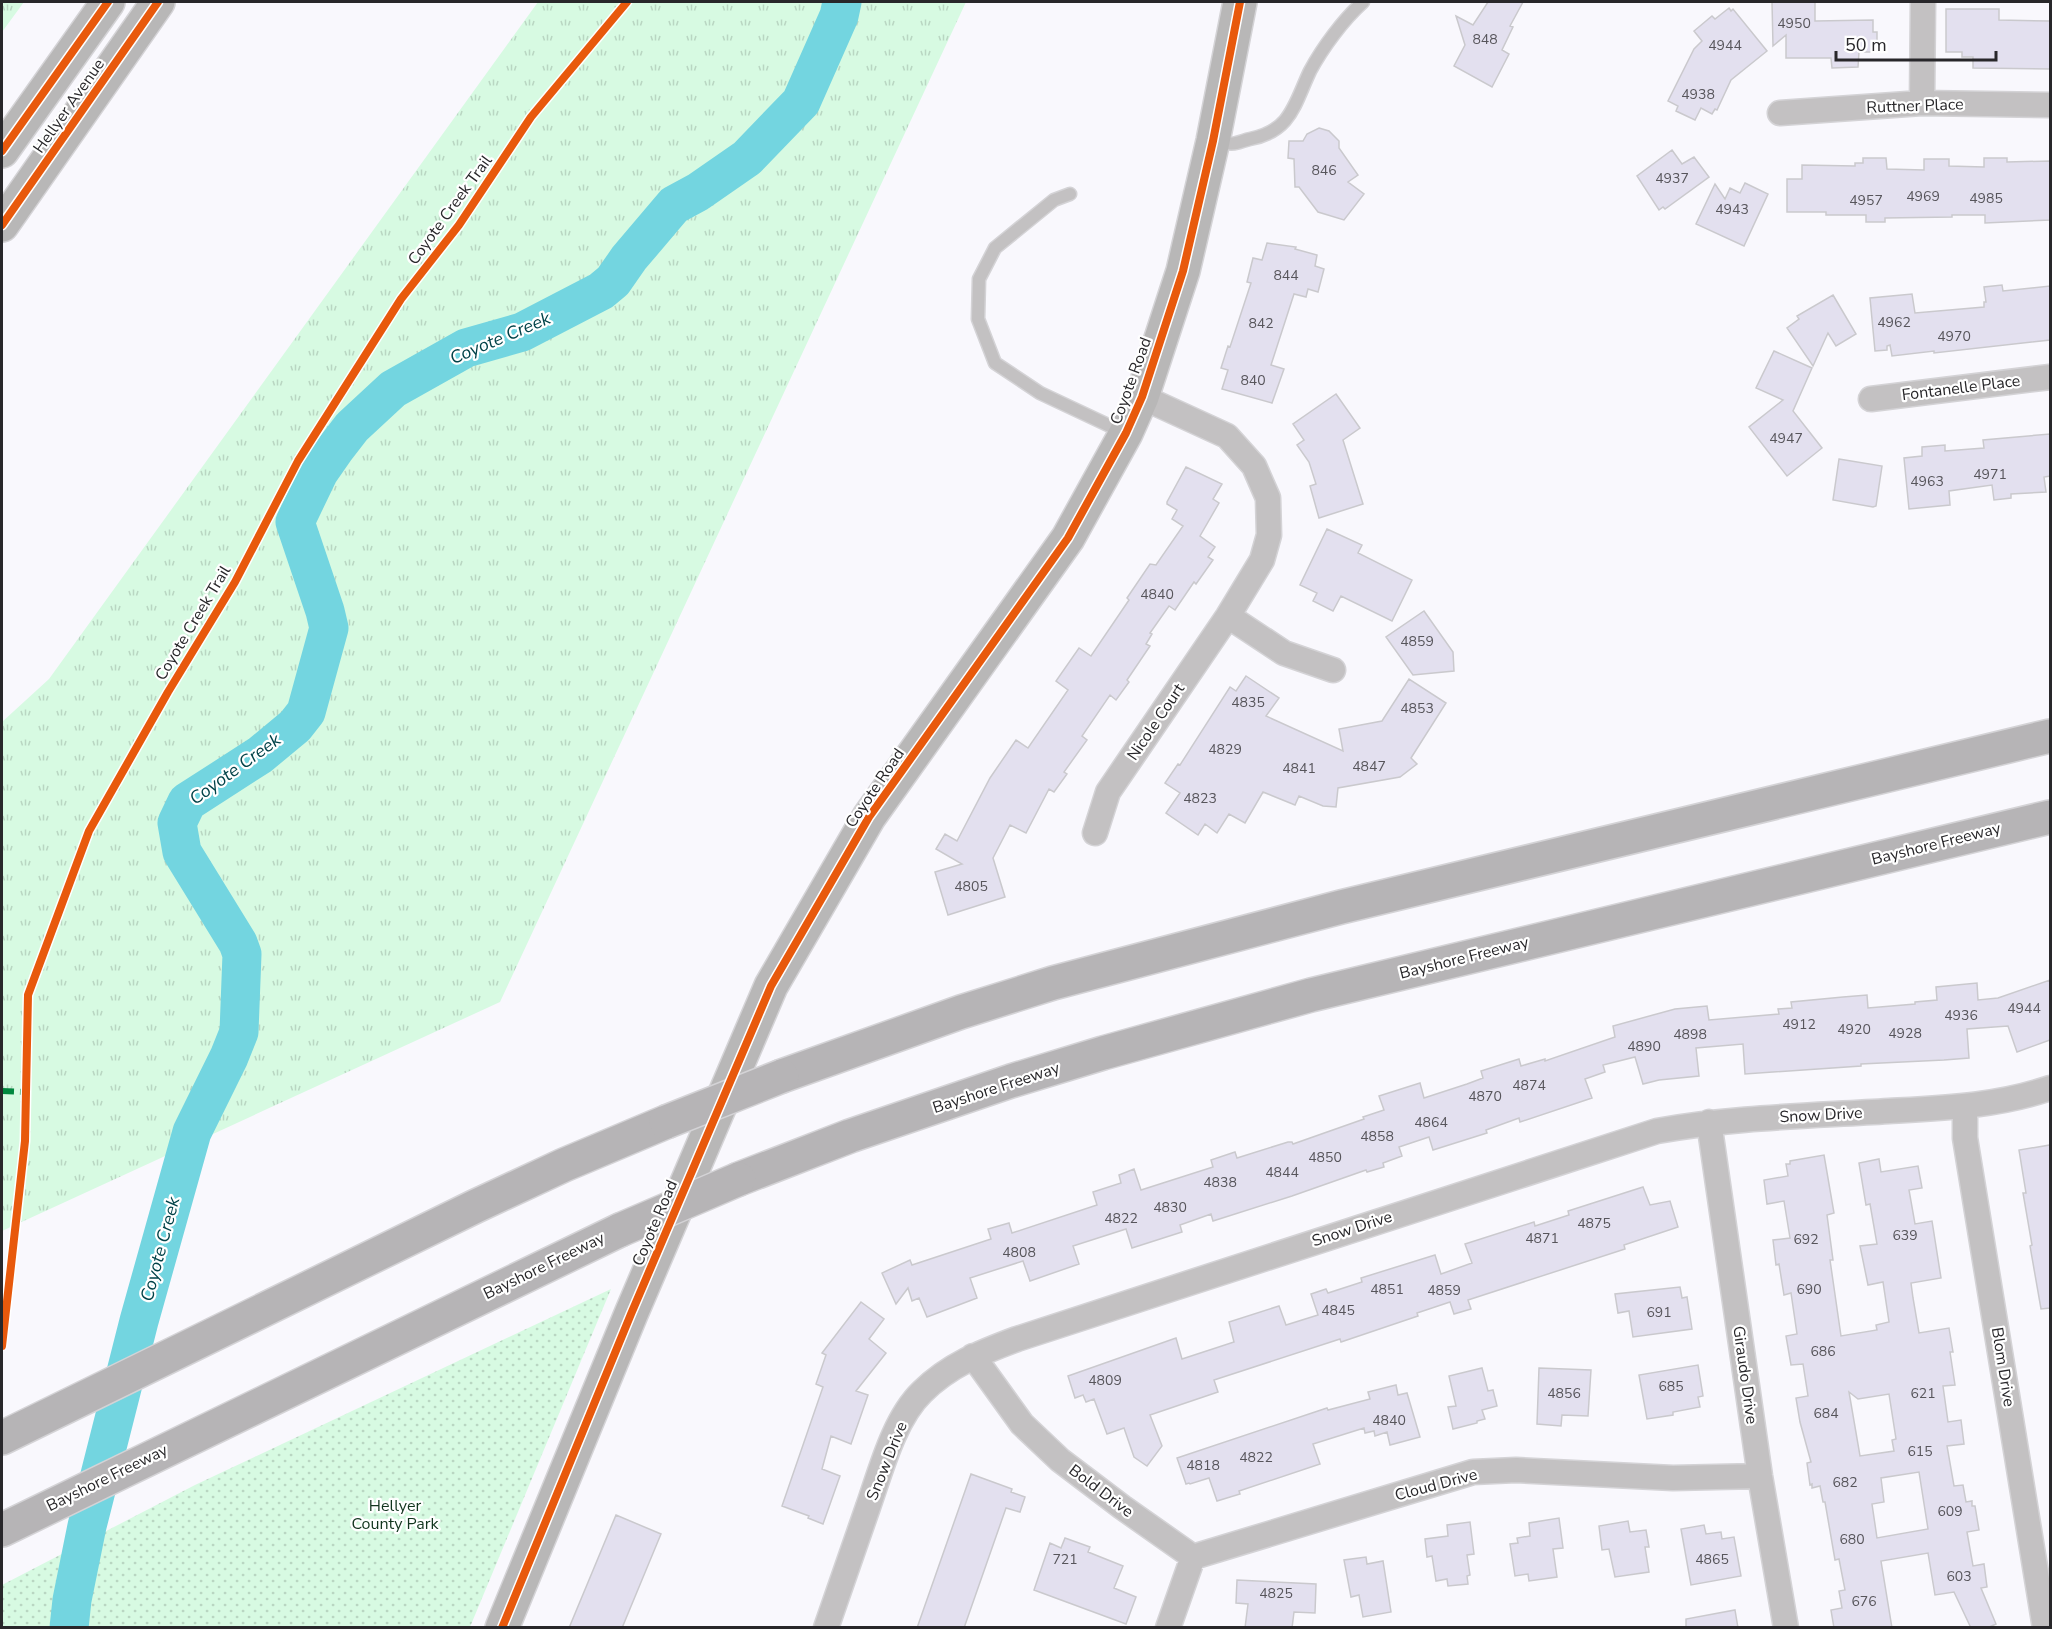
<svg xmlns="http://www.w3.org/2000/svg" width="2052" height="1629" viewBox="0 0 2052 1629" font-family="'Nunito Sans',sans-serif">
<defs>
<pattern id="grass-tufts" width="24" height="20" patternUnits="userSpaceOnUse" patternTransform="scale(1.5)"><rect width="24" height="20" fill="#d7fae2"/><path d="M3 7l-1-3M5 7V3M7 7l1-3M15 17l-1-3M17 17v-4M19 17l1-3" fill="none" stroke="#b9d6c2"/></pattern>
<pattern id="park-dots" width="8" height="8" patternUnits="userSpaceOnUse" patternTransform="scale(1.5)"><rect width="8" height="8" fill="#d7fae2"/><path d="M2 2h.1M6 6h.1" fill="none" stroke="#b9d6c2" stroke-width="1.8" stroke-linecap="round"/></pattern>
</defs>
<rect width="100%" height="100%" fill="#f9f8fd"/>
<!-- grass -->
<path fill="url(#grass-tufts)" d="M2,2h22l-22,30z
M538,2h428l-466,1000 -498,229v-509l47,-43z"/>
<!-- park -->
<path fill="url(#park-dots)" d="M611,1289l-141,338h-468v-42l193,-100z"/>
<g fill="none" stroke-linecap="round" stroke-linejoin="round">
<!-- river -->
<path stroke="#73d5e0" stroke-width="39" d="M69,1628l3,-28 15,-74 52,-205 53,-189 37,-75 10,-25 3,-78 -4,-11 -56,-91 -5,-29 10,-21 73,-47 35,-29 11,-14 23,-84 -4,-17 -30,-89 24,-50 16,-23 17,-22 41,-38 73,-41 56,-16 79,-41 12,-10 16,-23 45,-53 24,-13 49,-34 54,-56 38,-86 3,-14"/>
</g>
<!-- building -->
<path fill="#e3e0ef" stroke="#cac9cd" stroke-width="1.5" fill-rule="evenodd" d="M1488,2h35l-13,24 3,1 -11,23 7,4 -17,33 -38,-21 11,-21 -9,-29 17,9z
M1772,2h43v19l58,-1v12h4v20h-18l-1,15 -26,1 -1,-10h-45v-23l-13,11z
M1729,8l2,3 2,-2 34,42 -36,29 -14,30 -2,-1 -3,5 -11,-6 -6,12 -19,-9 2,-5 -10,-5 26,-52 8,-8 -8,-10 18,-15 3,3z
M1946,9h53v11l51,1v48l-77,-1v-11h-11v-5h-16z
M1319,128l10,3 10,10v7l19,27 -10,7 16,12 -20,26 -26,-8 -19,-25h-4l-1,-28 -6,-1 1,-17h14l4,-7z
M1672,150l10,14 12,-7 15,20 -44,32 -2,-2 -4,3 -22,-34z
M1863,158h23l1,11 37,1v-11h25v7l35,1v-9h23v4l43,-1v59l-65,3v-8h-33v2l-67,1v4h-19v-7h-40v-3h-39v-33h15v-14l53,1v-3h8z
M1745,183l23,11 -24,52 -48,-22 19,-40 10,15 5,-11 10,5z
M1267,243l29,4 -1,2 22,6 -2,11 9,3 -6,23 -10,-3 -2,8 -12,-3 -23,71 13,4 -12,34 -50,-14 6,-19 -7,-2 7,-22 2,1 21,-64 -4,-1 6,-24 9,2z
M2002,285l1,6 47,-5v54l-116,13v-2l-42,5 -2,-11 -3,1v4l-12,1 -5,-53 42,-4 3,19 69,-6v-5h2l-2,-15z
M1833,295l23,39 -20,12 -8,-13 -15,33 -26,-38 12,-9 -2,-3z
M1774,351l38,17 -19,43 29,37 -35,28 -38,-49 34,-27 -27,-12z
M1336,394l24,34 -17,12 20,64 -44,14 -9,-32 6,-2 -7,-22 -12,-17 7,-5 -11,-16z
M2050,434v42l-6,1 2,15 -35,2v4l-17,2 -2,-15 -43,6 1,14 -41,4 -5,-51 18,-2v-9l23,-2v6l39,-3 -1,-8z
M1839,459l43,7 -6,40 -3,1 -40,-7z
M1186,467l36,17 -9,15 6,4 -19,33 15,11 -7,10 5,3 -17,24 -2,-2 -19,28 -6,-4 -19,27 2,1 -6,10 4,2 -23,34 2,2 -13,18 -6,-5 -28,41 5,4 -23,32 3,2 -13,18 -5,-3 -23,44 -16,-8 -17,33 12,39 -57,18 -13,-43 27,-8 -26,-15 9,-15 12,7 33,-63 26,-38 12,8 40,-58 -12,-9 23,-33 12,8 38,-56 -2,-2 23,-34 6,1 27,-39 -11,-7 5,-9 -10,-6v-2z
M1327,529l35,16 -4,8 54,27 -20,41 -51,-25 -8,15 -20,-10 4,-8 -17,-8z
M1424,611l29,41 1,19 -41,4 -27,-38z
M1246,676l33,22 -13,18 77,35 -4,-22 43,-8 27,-42 37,24 -35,55 6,6 -17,13 -62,11 -2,19 -13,-1 -24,-10 -4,9 -32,-13 -18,31 -16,-9 -12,19 -12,-9 -7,11 -32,-22 14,-20 -15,-10 13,-19 2,1 50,-78 6,4z
M2050,980v60l-33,12 -9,-26 -41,3 2,29 -25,2 -83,4v2l-116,8 -2,-30 -47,4 3,28 -40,4 -16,4 -8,-27 -32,8 2,7 -20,7 7,19 -72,24 -1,-4 -33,12 1,3 -54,17 -4,-13 -30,10 3,9 -19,7 1,4 -17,5 -1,-2 -74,26 -79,25 -2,-7 -31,11 2,7 -50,16 -6,-19 -53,17 6,18 -49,17 -7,-20 -53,17 7,20 -50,19 -8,-19 -7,3 -4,-13 -12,16 -14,-31 28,-13 2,5 79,-26 -3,-10 21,-6 3,10 85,-28 -4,-13 28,-9 -2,-8 15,-6 7,21 72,-23 -2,-7 24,-8 2,6 51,-16h4l1,2 71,-25 -1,-2 21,-7 -5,-14 41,-13 4,15 43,-14 16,-6 -2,-7 38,-12 2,7 24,-7v2l70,-24 -2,-11 62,-17 32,-3 2,14 70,-6 -1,-5 14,-1 -1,-6 52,-5 24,-2 1,13 47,-4v-2l22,-2 -1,-13 41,-4 1,17 20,-2z
M2050,1145v163l-9,1 -11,-63 2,-1 -9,-52h3l-7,-43z
M1824,1155l10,58 -7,2 6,45h-3l11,76 36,-6 -1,-5 13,-3 -6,-40 -15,3 -8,-39 17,-2 -7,-40 -4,1 -7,-42 20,-4 2,13 37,-6 4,22 -13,2 6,34 17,-3 9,57 -30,5 2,15 6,35 30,-5 4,24h-3l5,33 -12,1 5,36 13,-2 3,24 -17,2 7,40 9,-1 3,17 6,-1v5h3l4,24 -12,2 6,34 11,-2 3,23 -6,1 15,36 -9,4h-16l-17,-36 -19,3 -7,-42 -47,8 11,67h-58l-3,-18 11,-2 -3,-17 6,-1 -6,-31 -4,1 -10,-58h-2l-3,-16 -8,2v-4l-2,1 -3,-22 4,-1 -11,-40 -4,-24 12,-2 -5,-32 -12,1 -5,-29 11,-2 -6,-41 -7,2 -5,-31 -3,1 -3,-25 17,-2 -6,-37 -17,3 -3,-24 24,-4 -2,-12h4v-3zM1849,1392l9,7 31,-5 7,45 -4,1 2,11 -34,5zM1919,1472l9,57 -51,9 -5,-34 12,-2 -3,-24z
M1643,1187l7,18 20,-4 8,26 -54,18 1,4 -157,51 3,9 -17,5 -4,-12 -33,11 1,3 -77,26 -1,-3 -126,41 4,12 -68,23 12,31 -15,20 -13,-9 -10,-29 -17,6 -13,-35 -8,3 -3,-7 -8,3 -7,-22 108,-38 6,21 52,-17 -5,-20 50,-16 7,19 32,-10 -7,-21 15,-5 2,4 34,-11 -1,-4 74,-23 6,19 31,-11 -7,-19 69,-22 1,4 34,-11 -1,-4z
M1680,1287l2,11 5,-1 5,32 -59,8 -4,-26 -11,2 -3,-19z
M861,1302l23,17 -15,20 17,14 -30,38 12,4 -17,49 -20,-8 -9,33 18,7 -17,48 -15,-6 1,-2 -27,-10 41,-119 -7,-3 10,-29 -4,-2z
M1698,1365l5,31 -5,1 2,10 -27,5v3l-26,4 -8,-44z
M1482,1368l6,23 5,-1 4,16 -15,4 3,9 -8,2v2l-24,6 -5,-22 8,-1 -7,-30z
M1539,1368l52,2 -3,46 -26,-1 -1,11 -24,-2z
M1396,1385l2,10 9,-2 13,44 -30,8 -3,-13 -12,4 -1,-5 -9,2 -1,-5 -51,16 7,20 -81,27 1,3 -23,7 -8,-23 -19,6 -1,-1 -3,1 -9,-26 150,-50 1,2 42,-11 -2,-7z
M971,1474l41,15 -1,3 14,5 -5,15 -14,-4 -42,120h-47z
M616,1515l45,19 -39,94h-53z
M1559,1518l4,30 -10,1 4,28 -28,4 -1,-7 -13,2 -5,-32 8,-1 -1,-5 13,-2 -1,-13z
M1628,1521l2,11 16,-2 3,17h-4l4,25 -34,5 -6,-28 -7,1 -3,-24z
M1470,1522l4,32 -7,1 3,20 -3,1 1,8 -20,2 -1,-7 -11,2 -4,-25 -5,1 -2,-18 23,-3 -1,-11z
M1704,1525l2,9 15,-2 1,7 12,-2 7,39 -50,9 -10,-56z
M1065,1538l25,9 -2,5 35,14 -9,22 22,9 -10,27 -92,-34 16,-47 11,5z
M1366,1557l1,7 16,-3 8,51 -28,5 -4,-22 -8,2 -7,-37z
M1237,1580l79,4 -1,29 -21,-1 -2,16h-47l3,-24 -12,-1z
M1735,1610l3,18h-52v-9z"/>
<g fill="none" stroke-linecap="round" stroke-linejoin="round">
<defs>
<path id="lane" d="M1214,141c7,1 16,4 22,2 5,-1 9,-3 14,-4 41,-8 44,-34 60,-68 13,-24 33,-51 53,-69
M1070,194l-16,6 -59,48 -16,31 -1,40 17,44 45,30 85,40"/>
<path id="street" d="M1922,103l1,-101
M1780,113l142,-10 128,2
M1871,399l179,-22
M1228,616l56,37 49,17
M1095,833l13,-41 120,-176 34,-56 7,-25 -1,-37 -14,-32 -27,-30 -85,-39
M1965,1107v31l80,490
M1709,1122l51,354 26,152
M973,1356l49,68 38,36 62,47 71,50 -25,71
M1193,1557l280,-85 43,-2 157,8 87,-2
M826,1628c14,-41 28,-81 42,-121 13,-37 26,-88 54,-115 27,-27 60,-40 95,-53l640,-208c76,-14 154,-15 232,-20 55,-3 109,-5 161,-23"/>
<path id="secondary" d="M2,151l106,-149
M2,225l156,-223
M502,1628l129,-314 140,-328 98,-169 199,-279 58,-105 16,-36 41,-126 30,-130 27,-139"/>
<path id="highway" d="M782,1076l179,-64 92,-29 288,-76 709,-171
M739,1179l111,-43 161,-55 92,-28 208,-58 739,-178
M2,1438l474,-232 88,-41 102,-43
M2,1530l618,-300"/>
</defs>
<!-- lane casing -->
<use href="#lane" stroke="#d4d3d6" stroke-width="15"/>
<!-- street casing -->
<use href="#street" stroke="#d4d3d6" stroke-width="27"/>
<!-- secondary casing -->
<use href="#secondary" stroke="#d4d3d6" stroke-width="36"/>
<!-- highway casing -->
<use href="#highway" stroke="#d4d3d6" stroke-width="36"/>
<!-- lane -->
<use href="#lane" stroke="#c3c1c2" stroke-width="12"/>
<!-- street -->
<use href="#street" stroke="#c3c1c2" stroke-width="24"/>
<!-- secondary -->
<use href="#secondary" stroke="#b8b7b7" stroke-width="33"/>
<!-- highway -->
<use href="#highway" stroke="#b6b4b6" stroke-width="33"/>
<defs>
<path id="highway-bridge" d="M666,1122l116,-46
M620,1230l119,-51"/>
</defs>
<!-- highway-bridge casing -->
<use href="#highway-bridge" stroke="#d4d3d6" stroke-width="36" stroke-linecap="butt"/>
<!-- highway-bridge -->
<use href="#highway-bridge" stroke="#b6b4b6" stroke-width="33"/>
<!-- quiet -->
<path stroke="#00873e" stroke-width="6" stroke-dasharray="12 6" stroke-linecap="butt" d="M2,1091l24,1"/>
<defs>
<path id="cycleway" d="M2,151l106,-149
M2,225l156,-223
M2,1346l23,-205 3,-146 61,-164 79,-139 67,-110 63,-121 103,-162 58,-74 72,-108 96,-115
M502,1628l129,-314 140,-328 98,-169 199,-279 58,-105 16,-36 41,-126 30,-130 27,-139"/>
</defs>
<!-- cycleway casing -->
<use href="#cycleway" stroke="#fff" stroke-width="11"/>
<!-- cycleway -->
<use href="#cycleway" stroke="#e8590c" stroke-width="8"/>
</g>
<g text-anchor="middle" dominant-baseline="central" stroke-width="4.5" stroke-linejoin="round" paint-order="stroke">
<!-- number labels -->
<g font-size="14" fill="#57555b">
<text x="1794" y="23">4950</text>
<text x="1485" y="39">848</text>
<text x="1725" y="45">4944</text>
<text x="1698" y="94">4938</text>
<text x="1324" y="170">846</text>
<text x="1672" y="178">4937</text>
<text x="1923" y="196">4969</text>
<text x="1986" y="198">4985</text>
<text x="1866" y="200">4957</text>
<text x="1732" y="209">4943</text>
<text x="1286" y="275">844</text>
<text x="1894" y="322">4962</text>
<text x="1261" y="323">842</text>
<text x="1954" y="336">4970</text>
<text x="1253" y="380">840</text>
<text x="1786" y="438">4947</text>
<text x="1990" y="474">4971</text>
<text x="1927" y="481">4963</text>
<text x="1157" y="594">4840</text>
<text x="1417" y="641">4859</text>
<text x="1248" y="702">4835</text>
<text x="1417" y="708">4853</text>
<text x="1225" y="749">4829</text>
<text x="1369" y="766">4847</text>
<text x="1299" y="768">4841</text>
<text x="1200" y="798">4823</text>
<text x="971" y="886">4805</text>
<text x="2024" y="1008">4944</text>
<text x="1961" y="1015">4936</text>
<text x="1799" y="1024">4912</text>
<text x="1854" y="1029">4920</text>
<text x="1905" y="1033">4928</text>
<text x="1690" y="1034">4898</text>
<text x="1644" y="1046">4890</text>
<text x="1529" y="1085">4874</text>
<text x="1485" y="1096">4870</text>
<text x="1431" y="1122">4864</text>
<text x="1377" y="1136">4858</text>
<text x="1325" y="1157">4850</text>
<text x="1282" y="1172">4844</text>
<text x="1220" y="1182">4838</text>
<text x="1170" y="1207">4830</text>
<text x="1121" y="1218">4822</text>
<text x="1594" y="1223">4875</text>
<text x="1905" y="1235">639</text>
<text x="1542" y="1238">4871</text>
<text x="1806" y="1239">692</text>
<text x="1019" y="1252">4808</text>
<text x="1387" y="1289">4851</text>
<text x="1809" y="1289">690</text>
<text x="1444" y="1290">4859</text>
<text x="1338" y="1310">4845</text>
<text x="1659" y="1312">691</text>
<text x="1823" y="1351">686</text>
<text x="1105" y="1380">4809</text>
<text x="1671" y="1386">685</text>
<text x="1564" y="1393">4856</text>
<text x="1923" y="1393">621</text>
<text x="1826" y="1413">684</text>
<text x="1389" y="1420">4840</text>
<text x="1920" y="1451">615</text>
<text x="1256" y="1457">4822</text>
<text x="1203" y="1465">4818</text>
<text x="1845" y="1482">682</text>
<text x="1950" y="1511">609</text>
<text x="1852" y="1539">680</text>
<text x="1065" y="1559">721</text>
<text x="1712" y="1559">4865</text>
<text x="1959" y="1576">603</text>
<text x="1276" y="1593">4825</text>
<text x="1864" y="1601">676</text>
</g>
<!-- street labels -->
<g font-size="16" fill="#28272a" stroke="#fff">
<text transform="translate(69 106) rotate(-55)">Hellyer Avenue</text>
<text transform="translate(1915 106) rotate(-2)">Ruttner Place</text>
<text transform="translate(450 210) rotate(-54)">Coyote Creek Trail</text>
<text transform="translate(1131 381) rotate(-70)">Coyote Road</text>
<text transform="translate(1961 388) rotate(-7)">Fontanelle Place</text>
<text transform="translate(193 623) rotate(-59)">Coyote Creek Trail</text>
<text transform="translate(1156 722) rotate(-56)">Nicole Court</text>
<text transform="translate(875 788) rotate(-56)">Coyote Road</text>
<text transform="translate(1936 844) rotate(-14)">Bayshore Freeway</text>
<text transform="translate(1464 958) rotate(-14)">Bayshore Freeway</text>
<text transform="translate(996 1088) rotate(-18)">Bayshore Freeway</text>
<text transform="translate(1821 1115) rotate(-3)">Snow Drive</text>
<text transform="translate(655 1223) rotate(-67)">Coyote Road</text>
<text transform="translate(1352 1229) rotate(-18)">Snow Drive</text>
<text transform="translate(544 1266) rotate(-26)">Bayshore Freeway</text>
<text transform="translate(2003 1367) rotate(81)">Blom Drive</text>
<text transform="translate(1745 1375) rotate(82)">Giraudo Drive</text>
<text transform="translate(887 1461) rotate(-68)">Snow Drive</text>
<text transform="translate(107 1478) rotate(-26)">Bayshore Freeway</text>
<text transform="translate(1436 1485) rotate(-15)">Cloud Drive</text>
<text transform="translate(1101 1491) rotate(37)">Bold Drive</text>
</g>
<!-- park labels -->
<g font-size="16" fill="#12351e" stroke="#fff">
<text x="395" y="1506">Hellyer<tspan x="395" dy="18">County Park</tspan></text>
</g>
<!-- water labels -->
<g font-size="18" font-style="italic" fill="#014248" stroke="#fff">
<text transform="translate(500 338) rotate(-23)">Coyote Creek</text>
<text transform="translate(235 769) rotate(-36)">Coyote Creek</text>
<text transform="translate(160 1249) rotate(-75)">Coyote Creek</text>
</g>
</g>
<!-- border -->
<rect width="2052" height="1629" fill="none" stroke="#28272a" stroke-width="6"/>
<!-- scale -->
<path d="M1836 51v9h160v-9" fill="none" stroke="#28272a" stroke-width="3"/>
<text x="1845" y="51" font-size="18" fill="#28272a" stroke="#ffffff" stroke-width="4.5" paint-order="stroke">50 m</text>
</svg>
